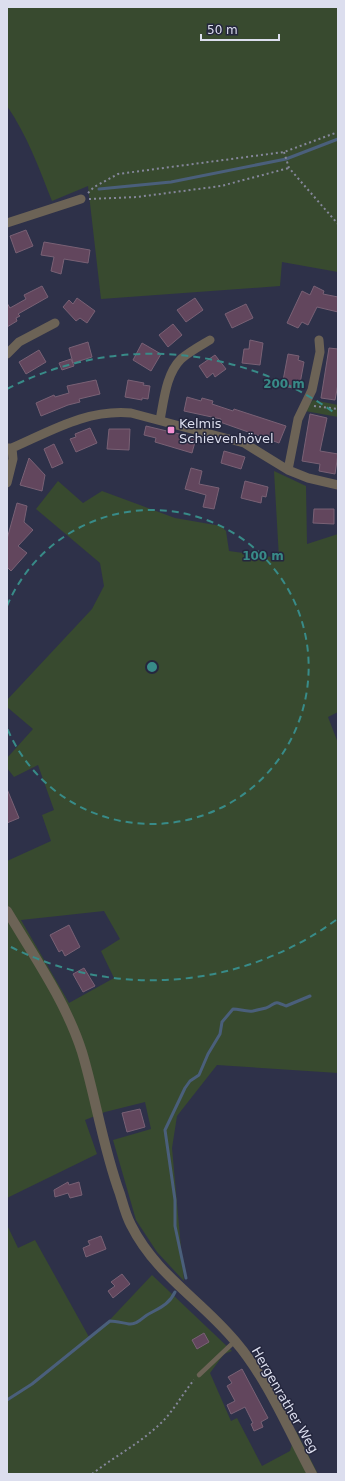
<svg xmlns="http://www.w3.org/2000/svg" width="345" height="1481" viewBox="0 0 345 1481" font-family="'DejaVu Sans',sans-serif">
<rect width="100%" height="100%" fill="#2e3149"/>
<!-- green -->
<path fill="#384a2f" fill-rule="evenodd" d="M7,7h331v265l-56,-10 -2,24 -179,13 -13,-113 -36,15c-13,-33 -25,-66 -45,-95z
M313,400l25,5v12l-33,-6z
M274,471l32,15 1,58 31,-10v178l-10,5 10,26v330l-121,-8 -40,51 -5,32 12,133 -27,-29 -21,-32 -23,-80 38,-11 -6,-27 -40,10 -20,8 12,34 -90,44v-337l44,-20 -9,-26 12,-5 -16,-45 -24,12 -7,-9v-10l26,-29 -26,-22v-7l85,-91 12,-23 -4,-23 -64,-54 22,-28 25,22 19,-12 73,27 46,8 5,5 3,20 50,7zM104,911l16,28 -19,12 13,27 -45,25 -48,-83z
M7,1225l11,23 17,-8 54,97 15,-11 48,-51 80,76 -8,3 -14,19 21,48 6,-3 25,48 28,-15 6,-20 22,43h-311z"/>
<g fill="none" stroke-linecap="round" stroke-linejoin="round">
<!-- stream -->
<path stroke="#4a5f7b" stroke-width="3" d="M99,189l72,-7 115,-23 52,-20
M186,1278l-11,-52v-26l-10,-70 20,-42 5,-7 9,-6 9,-21 12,-20 2,-12 11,-13c7,0 12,3 20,2 3,-1 9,-2 13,-3 11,-5 7,-8 20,-2l24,-10
M7,1400l25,-16 78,-63c7,0 12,2 19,3 8,1 13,-6 18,-9 12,-7 22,-10 28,-23"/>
</g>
<!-- building -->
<path fill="#62465d" stroke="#796175" d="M26,230l7,16 -17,7 -6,-17z
M44,242l46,8 -2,13 -24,-4 -3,15 -10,-3 3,-14 -13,-2z
M42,286l6,11 -30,17 2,2 -4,2 1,3 -10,6v-24l3,5 16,-9 -2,-4z
M314,286l10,5 -1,3 15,3v15l-21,-5 -9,18 -6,-3 -4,6 -11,-5 15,-32 8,4z
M77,298l18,13 -8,12 -7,-5 -4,3 -13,-14 6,-7 4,4z
M195,298l8,12 -17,12 -9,-12z
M246,304l7,14 -21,10 -7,-14z
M173,324l9,11 -14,12 -9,-12z
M250,340l13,3 -3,22 -18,-2 2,-14h5z
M88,342l4,15 -19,6 -4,-15z
M142,343l19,11 -10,17 -18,-11z
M329,348l9,1v35l-3,16 -14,-2z
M39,350l7,12 -20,12 -7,-12z
M288,354l11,2 -1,4 6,2 -5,27 -17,-3z
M215,355l11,14 -11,8 -2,-4 -6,5 -8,-12z
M71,359l3,7 -12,4 -3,-7z
M96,380l4,14 -21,5 1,3 -12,3 -27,11 -5,-13 18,-8 1,2 14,-4 -2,-7z
M128,380l16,3 -1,2 7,1 -2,13 -6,-1v2l-17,-3z
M187,397l14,4 1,-3 11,3 -1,3 21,7 1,-2 52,17 -7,17 -59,-21 1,-3 -37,-8z
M310,414l17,4 -7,33 18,3 -3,20 -16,-3 1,-7 -18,-3z
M146,426l50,12 -4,15 -37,-11 1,-4 -12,-3z
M90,428l7,15 -21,9 -6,-13 6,-2 -1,-3z
M109,429h21l-1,21 -22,-1z
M54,444l9,19 -11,5 -8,-19z
M224,451l21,6 -4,12 -20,-6z
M29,458l16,17 -3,16 -22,-6z
M191,468l11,3 -3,13 20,4 -5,21 -11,-2 3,-12 -21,-6z
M245,481l23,6 -2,10 -4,-1 -1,7 -20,-5z
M17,503l10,3 -3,16 9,8 -15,16 9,7 -16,18 -4,-4v-28z
M314,509h20v15l-21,-1z
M7,789l12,29 -12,5z
M69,925l11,22 -15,9 -3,-6 -3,2 -9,-17z
M84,968l11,18 -12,6 -10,-18z
M140,1109l5,18 -18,5 -5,-19z
M68,1182l1,3 10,-3 3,13 -12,3 -2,-5 -13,4 -1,-7z
M101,1236l5,13 -20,8 -3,-9 7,-3 -2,-4z
M122,1274l8,10 -17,14 -5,-7 7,-5 -4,-4z
M204,1333l5,9 -12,7 -5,-9z
M242,1369l26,49 -7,4 2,5 -9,4 -3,-7 2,-1 -8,-16 -14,7 -4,-9 8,-4 -8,-15 5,-3 -4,-6z"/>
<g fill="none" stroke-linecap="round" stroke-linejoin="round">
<!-- path -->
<path stroke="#85879b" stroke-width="2" stroke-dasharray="2 3" stroke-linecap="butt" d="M284,152l5,16 49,56
M88,193l6,-6 24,-13 166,-22 54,-20
M89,199l48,-2 84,-11 68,-18
M314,406l24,3
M92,1474c23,-18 49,-31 70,-52 13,-13 21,-29 32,-42"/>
<!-- service -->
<path stroke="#6c6356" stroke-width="4.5" d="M199,1375l36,-34"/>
<!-- minor -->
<path stroke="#6c6356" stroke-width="9" d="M7,223l74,-24
M7,354l12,-12 36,-19
M160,420c4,-20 6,-46 21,-61 8,-7 19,-13 29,-19
M7,448h5c39,-17 75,-39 119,-35l113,30 44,27 20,8 30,7
M288,470l10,-51 14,-29 8,-38 -1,-12
M7,483l6,-24 -1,-11"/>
<!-- tertiary -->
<path stroke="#6c6356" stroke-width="10" d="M7,911c27,45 59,91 75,141 14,47 21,96 38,142 3,10 6,22 11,31 25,50 69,74 104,116 32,37 54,90 77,133"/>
</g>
<!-- distance rings -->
<g fill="none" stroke="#388b88" stroke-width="2" stroke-dasharray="7 5">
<path d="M7 606A157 157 0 1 1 7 728"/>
<path d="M336 920A313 313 0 0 1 7 945M7 389A313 313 0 0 1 336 414"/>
</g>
<!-- markers -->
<rect fill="#f491d4" stroke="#25273e" stroke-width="1.5" x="167" y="426" width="8" height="8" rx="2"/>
<g text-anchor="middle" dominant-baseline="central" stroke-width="3" stroke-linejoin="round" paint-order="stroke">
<!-- poi labels -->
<g font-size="13" fill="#dcdeee" stroke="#25273e" text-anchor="start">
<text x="179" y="423">Kelmis<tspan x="179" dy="15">Schievenhövel</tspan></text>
</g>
<!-- street labels -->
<g font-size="13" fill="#dcdeee" stroke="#25273e">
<text transform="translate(285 1400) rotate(60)">Hergenrather Weg</text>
</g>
</g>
<circle cx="152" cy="667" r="6" fill="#388b88" stroke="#25273e" stroke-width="2"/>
<g font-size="12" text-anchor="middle" font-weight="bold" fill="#388b88" stroke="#25273e" stroke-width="3" stroke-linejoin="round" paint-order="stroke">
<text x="284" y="388">200 m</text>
<text x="263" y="560">100 m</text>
</g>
<!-- border -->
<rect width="345" height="1481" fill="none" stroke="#dcdeee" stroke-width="16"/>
<!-- scale -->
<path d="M201 34v6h78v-6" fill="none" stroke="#dcdeee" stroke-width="2"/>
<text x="207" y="34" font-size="12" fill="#dcdeee" stroke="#25273e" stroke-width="3" paint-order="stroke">50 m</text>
</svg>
